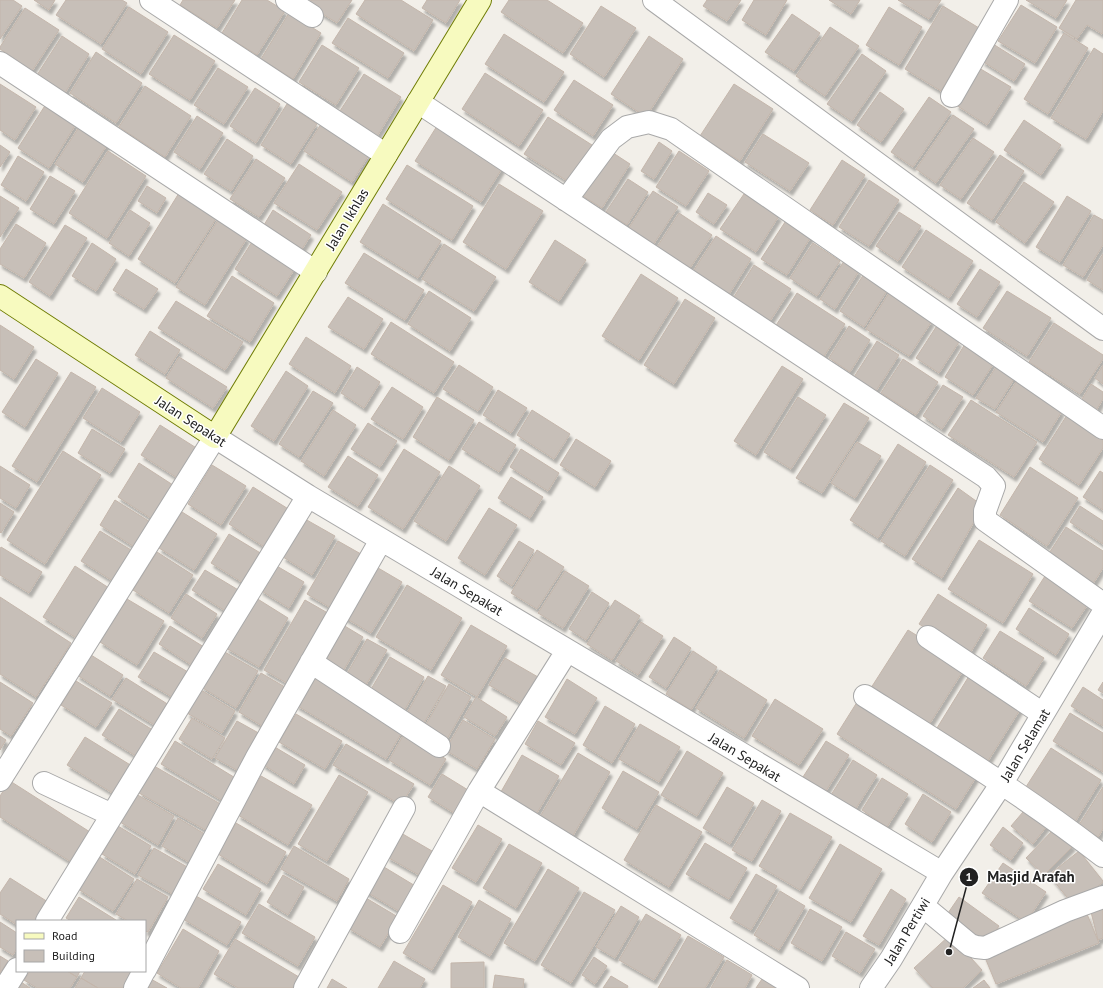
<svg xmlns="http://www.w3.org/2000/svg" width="1103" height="988" viewBox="0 0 1103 988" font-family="'PT Sans',sans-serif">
<defs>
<filter id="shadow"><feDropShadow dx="2.5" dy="4.5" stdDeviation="1" flood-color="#0004"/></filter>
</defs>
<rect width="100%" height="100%" fill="#f2efe9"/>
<!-- building -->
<path fill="#c7bfb8" stroke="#c4b6ab" filter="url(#shadow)" d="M0,0h13l9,6 -22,33z
M34,0h21l-6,10z
M66,0h56l5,3 -26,41 -45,-29z
M183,0h52l-18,28 -37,-23z
M242,0h25l18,11 -28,44 -35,-22z
M311,0h41l-15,23 -29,-18z
M365,0h36l32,20 -19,31 -58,-37z
M427,0h33l-14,23 -24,-15z
M509,0h38l36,23 -20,30 -62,-41z
M707,0h34l-14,21 -24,-15z
M754,0h33l-21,35 -24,-15z
M829,0h31l-9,14z
M898,0h43l-12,19z
M1026,0h41l-11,18z
M1076,0h27v32l-1,2 -15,-9 -10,14 -18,-11z
M1021,5l36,22 -22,36 -37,-22z
M601,6l35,22 -32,49 -34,-23z
M943,6l36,22 -38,63 -36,-22z
M129,7l39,25 -27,42 -39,-25z
M889,7l33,20 -23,38 -33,-20z
M25,8l34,22 -27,41 -32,-22v-2z
M289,13l32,20 -28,46 -32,-20z
M792,14l28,19 -26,38 -29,-19z
M348,18l56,35 -16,25 -56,-35z
M830,27l29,19 -34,50 -29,-20z
M1064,33l24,15 -40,66 -24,-15z
M504,34l60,38 -20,30 -59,-38z
M174,35l41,26 -25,39 -41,-26z
M62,36l27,18 -24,39 -28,-18z
M649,36l34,23 -37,58 -35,-23z
M993,44l32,20 -11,17 -32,-20z
M322,45l37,23 -23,37 -37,-23z
M1094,48l9,6v57l-17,28 -35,-21z
M96,52l46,31 -26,40 -46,-30z
M862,54l24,17 -34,50 -25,-17z
M218,68l30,19 -24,37 -30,-19z
M979,68l32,19 -24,38 -31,-20z
M485,73l58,37 -24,36 -57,-37z
M364,74l37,23 -25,41 -38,-24z
M574,80l39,25 -20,31 -39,-26z
M0,84l36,23 -21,33 -15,-10z
M734,84l39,25 -33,52 -40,-25z
M145,86l46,30 -26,41 -46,-30z
M255,88l25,16 -24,39 -26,-17z
M880,92l24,17 -23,33 -24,-17z
M929,97l22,15 -38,55 -22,-15z
M46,104l30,20 -27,44 -31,-20z
M287,104l30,20 -26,40 -30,-19z
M953,115l21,14 -38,54 -20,-14z
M197,116l26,17 -23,36 -26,-17z
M548,117l44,28 -23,37 -45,-28z
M1024,120l37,25 -20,30 -37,-25z
M81,124l28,18 -26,40 -28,-18z
M321,124l48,31 -17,27 -48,-31z
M437,126l66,41 -22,35 -66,-41z
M763,134l46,29 -19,28 -45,-29z
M973,138l21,14 -33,47 -21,-14z
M227,139l26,17 -22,35 -27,-17z
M659,142l13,9 -18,28 -13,-8z
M0,145l10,7 -10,15z
M108,151l38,25 -39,62 -38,-25z
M610,151l20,13 -28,44 -21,-13z
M679,151l30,20 -23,35 -30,-19z
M1000,155l24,16 -32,49 -25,-17z
M18,156l26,16 -18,29 -25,-16z
M256,159l29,19 -26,39 -29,-18z
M842,160l23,15 -32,50 -23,-15z
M299,164l43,28 -25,38 -43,-27z
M407,165l66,41 -21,34 -66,-41z
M50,176l25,15 -21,33 -24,-15z
M628,179l20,13 -21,33 -21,-13z
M869,180l30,20 -30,46 -30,-19z
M1024,182l30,20 -29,41 -29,-21z
M499,184l44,27 -37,58 -43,-27z
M147,186l19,12 -9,15 -19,-12z
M653,191l25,16 -25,38 -25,-16z
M179,193l38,24 -42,66 -37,-24z
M708,193l19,12 -13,19 -18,-12z
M744,194l35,22 -23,36 -36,-23z
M0,196l19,12 -19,29z
M1067,196l24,15 -31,51 -24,-15z
M383,204l58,37 -23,37 -58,-36z
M130,210l20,13 -21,33 -20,-13z
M273,210l38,25 -9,14 -38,-24z
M899,212l22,14 -23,35 -22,-15z
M679,213l33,22 -22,33 -33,-21z
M1094,215l9,5v25l-20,32 -20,-12z
M787,219l25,16 -25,40 -26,-16z
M218,220l29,18 -42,67 -29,-18z
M16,224l30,19 -22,35 -24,-14v-15z
M65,225l22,13 -37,58 -21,-14z
M926,230l47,31 -24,37 -47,-31z
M716,236l35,23 -23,37 -36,-23z
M255,237l43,27 -21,32 -42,-27z
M555,240l31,20 -27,41 -30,-19z
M92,243l24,16 -20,32 -24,-15z
M813,243l27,18 -23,35 -27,-18z
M444,244l52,33 -22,34 -52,-32z
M364,253l60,37 -19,30 -60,-37z
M1103,254v36l-16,-10z
M844,261l15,10 -24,38 -15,-10z
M754,265l37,24 -23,35 -36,-24z
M126,269l32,20 -14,20 -31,-19z
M980,269l20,13 -23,35 -20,-13z
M641,274l37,24 -39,62 -37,-24z
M864,274l24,15 -24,38 -24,-16z
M232,276l42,27 -24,39 -43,-26z
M429,291l42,27 -21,33 -42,-27z
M1007,291l44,27 -24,38 -44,-28z
M797,293l48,31 -24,37 -48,-31z
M889,293l43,28 -23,35 -43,-27z
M348,297l35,22 -19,30 -36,-22z
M685,299l30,19 -41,66 -30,-19z
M176,301l67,41 -18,28 -67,-42z
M391,322l63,40 -20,31 -63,-39z
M1054,323l49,32v4l-23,35 -51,-32z
M0,325l34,22 -20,32 -14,-9z
M849,326l21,14 -20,32 -21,-14z
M936,327l23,15 -20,31 -23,-15z
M150,331l30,19 -15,24 -30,-19z
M306,337l45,29 -16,27 -46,-29z
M877,341l22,14 -23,36 -22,-14z
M965,344l29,19 -21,32 -28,-18z
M179,357l48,30 -14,21 -47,-30z
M36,359l22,14 -33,54 -23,-15z
M903,359l35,23 -22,33 -35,-22z
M998,364l18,12 -21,33 -19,-11z
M459,365l34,22 -15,24 -35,-22z
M1103,365v19l-8,-6z
M782,366l21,13 -47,76 -22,-14z
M357,367l23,15 -16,26 -23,-15z
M286,371l22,15 -34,55 -23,-15z
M71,372l25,15 -59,95 -25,-16z
M1016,382l46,29 -19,31 -47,-30z
M1091,384l12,8v7l-9,15 -15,-10z
M943,385l20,12 -21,32 -19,-13z
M392,387l31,20 -20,32 -32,-20z
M102,388l38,24 -19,30 -38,-24z
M498,390l29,18 -16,25 -28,-18z
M313,391l20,12 -34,54 -20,-13z
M437,397l37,23 -25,40 -36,-23z
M798,397l28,18 -35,54 -27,-17z
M971,400l66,42 -23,35 -66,-42z
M844,403l25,15 -47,75 -26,-15z
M333,410l23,15 -32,51 -23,-15z
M532,410l38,24 -16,25 -37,-24z
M1067,415l36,23v10l-24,37 -40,-26z
M479,422l37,23 -17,27 -37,-23z
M368,423l29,18 -17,26 -29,-18z
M160,425l38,24 -19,30 -38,-24z
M92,429l33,20 -15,24 -32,-20z
M576,439l35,22 -16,26 -35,-22z
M857,442l24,14 -26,42 -24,-15z
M898,444l28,18 -48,76 -28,-18z
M404,449l36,23 -37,57 -35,-22z
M521,449l38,24 -11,18 -38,-24z
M63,451l38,24 -56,89 -38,-24z
M348,456l30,19 -20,31 -30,-19z
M139,463l34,22 -21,34 -34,-22z
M212,465l34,21 -25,39 -33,-21z
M930,465l23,15 -48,76 -24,-15z
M0,466l30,19 -14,23 -16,-10z
M449,466l31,20 -34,55 -32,-20z
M1030,467l48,31 -31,48 -47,-31z
M1100,471l3,2v37l-20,-13z
M511,477l32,20 -13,21 -32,-20z
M253,487l37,23 -24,38 -37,-24z
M958,488l25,18 -41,72 -30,-19z
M115,500l40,25 -16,25 -39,-25z
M0,503l14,9 -13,21 -1,-1z
M1080,506l23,15v23l-33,-22z
M489,508l28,17 -32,50 -27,-17z
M182,512l35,22 -23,36 -35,-22z
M305,519l30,17 -23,39 -29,-18z
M1066,527l37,24v17l-14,22 -45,-29z
M100,531l36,22 -20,30 -35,-22z
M229,534l38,23 -19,29 -37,-23z
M979,540l54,34 -30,49 -55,-34z
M338,541l30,17 -32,53 -29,-17z
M519,541l15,9 -22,36 -15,-10z
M1,547l41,25 -13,21 -29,-18v-26z
M537,550l27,17 -27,42 -26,-16z
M157,552l36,23 -24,38 -36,-23z
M275,565l29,17 -15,26 -29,-18z
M373,565l29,17 -31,51 -29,-17z
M75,566l34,22 -31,51 -35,-22z
M205,570l35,21 -13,21 -35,-22z
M565,571l24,15 -26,42 -25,-15z
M1045,576l43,28 -16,24 -43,-27z
M407,585l55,33 -31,52 -55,-33z
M592,592l17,11 -23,37 -17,-11z
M186,594l31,20 -15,24 -31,-20z
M938,594l49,31 -18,30 -50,-31z
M0,597l71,46 -35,54 -36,-23z
M256,598l32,20 -29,49 -33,-19z
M127,599l37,22 -27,44 -37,-23z
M305,600l28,16 -41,70 -28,-16z
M615,600l25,16 -28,44 -25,-16z
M1029,608l40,26 -13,21 -40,-26z
M641,622l22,14 -25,39 -22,-14z
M343,625l20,12 -21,36 -20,-11z
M471,625l36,21 -30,51 -36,-22z
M170,626l34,21 -11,19 -34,-22z
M908,630l58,36 -39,62 -58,-37z
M1000,631l44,27 -18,28 -43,-28z
M674,637l17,11 -25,40 -17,-11z
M367,639l20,11 -24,40 -19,-11z
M223,651l35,20 -22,37 -35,-21z
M693,651l24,16 -26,43 -25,-16z
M154,652l34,20 -16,25 -34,-20z
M91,655l32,20 -13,21 -33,-21z
M390,657l34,20 -23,39 -34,-20z
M505,658l33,19 -16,27 -33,-19z
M720,670l47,30 -23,38 -48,-30z
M261,673l29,17 -23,39 -28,-17z
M313,676l91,53 -18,30 -90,-54z
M428,676l18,10 -22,37 -17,-10z
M969,676l52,32 -33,53 -51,-33z
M126,678l43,27 -13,21 -44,-27z
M567,679l30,19 -22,36 -30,-17z
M76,681l36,22 -16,24 -35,-22z
M0,682l33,21 -22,33 -11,-7z
M1103,682v11l-5,-3z
M449,684l22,13 -25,44 -22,-13z
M1083,687l20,13v26l-32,-20z
M201,690l34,21 -13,22 -35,-20z
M476,697l31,20 -12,19 -31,-19z
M775,699l48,30 -24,36 -47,-29z
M859,699l119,75 -22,35 -119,-75z
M605,706l30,18 -23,39 -29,-18z
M119,709l37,23 -17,26 -37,-23z
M1070,713l33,20v39l-50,-31z
M296,714l46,27 -17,28 -46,-27z
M192,718l33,20 -13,21 -33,-20z
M463,720l32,19 -18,30 -32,-19z
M237,721l27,15 -22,37 -27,-15z
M538,721l37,22 -14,22 -36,-21z
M640,724l40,23 -21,35 -40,-23z
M404,734l42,25 -16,26 -41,-25z
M0,736l6,4 -6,10z
M85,737l47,29 -18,28 -47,-29z
M175,741l62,38 -14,22 -62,-37z
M826,741l23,14 -23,36 -23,-14z
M346,744l68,40 -13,21 -68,-40z
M273,746l32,19 -11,19 -32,-20z
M1051,748l50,32 -26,42 -51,-32z
M687,751l36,22 -26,43 -36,-21z
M578,753l32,19 -39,67 -33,-19z
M522,755l37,21 -25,42 -36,-21z
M853,760l24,15 -22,35 -24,-15z
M154,766l70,40 -15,26 -70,-39z
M623,771l36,21 -22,37 -35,-21z
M442,774l26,16 -14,23 -26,-16z
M339,775l29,17 -41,69 -29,-17z
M261,776l51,29 -24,40 -50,-30z
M882,778l26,16 -21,33 -25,-17z
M10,781l80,51 -19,30 -71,-45v-21z
M727,787l27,16 -24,41 -27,-16z
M1103,787v42l-5,8 -19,-12z
M136,794l38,22 -16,29 -38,-23z
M923,794l28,18 -19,30 -27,-18z
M762,800l19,11 -29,50 -20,-11z
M656,805l46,27 -33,55 -45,-27z
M1029,805l21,17 -17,22 -22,-18z
M790,813l42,24 -32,53 -41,-24z
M178,818l30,18 -16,28 -30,-18z
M236,823l50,29 -19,32 -49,-30z
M478,825l24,14 -26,43 -24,-14z
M118,826l33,20 -16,28 -33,-20z
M1003,827l20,16 -12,17 -21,-15z
M1055,828l18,18 -29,29 -18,-17z
M401,833l31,18 -13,24 -32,-18z
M705,843l42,25 -18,31 -43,-25z
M509,844l33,19 -26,45 -33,-20z
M840,844l42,25 -31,53 -42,-24z
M294,846l55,33 -12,22 -56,-32z
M154,848l35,20 -15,27 -36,-20z
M1079,851l24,30v1l-29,24 -25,-31z
M98,856l36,23 -21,32 -35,-22z
M1003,863l43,29 -20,30 -44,-29z
M218,864l43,25 -15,26 -43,-26z
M379,864l38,23 -15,26 -39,-23z
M548,869l31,19 -44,73 -31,-18z
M756,874l21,12 -26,44 -21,-12z
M283,875l21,12 -16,28 -21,-13z
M10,878l38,24 -13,19h-18v4l-17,-11v-21z
M137,879l31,18 -20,35 -3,-1v-10h-17l-12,-7z
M443,885l29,17 -40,68 -29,-17z
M891,889l15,10 -27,46 -16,-9z
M780,891l25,15 -26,44 -25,-15z
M584,892l31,18 -44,73 -30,-18z
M196,896l45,26 -14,23 -44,-26z
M79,897l37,23 -1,1h-44l-5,-3z
M959,897l40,29 -13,19 -40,-29z
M366,898l32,19 -18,30 -32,-19z
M479,900l32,19 -21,37 -32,-19z
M259,904l56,33 -17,29 -56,-33z
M621,906l18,11 -24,41 -19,-11z
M810,909l32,18 -20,34 -31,-18z
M1103,909v29l-5,2 -7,-28z
M646,914l35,21 -27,45 -35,-20z
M1087,914l12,29 -103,41 -12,-29z
M0,922l17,11v15l-4,7 -13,-8z
M183,929l36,22 -21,37h-17l-24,-15z
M846,932l29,17 -15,24 -28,-17z
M950,935l32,35 -19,18h-30l-19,-20z
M688,936l36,21 -19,31h-47z
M235,939l69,41 -5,8h-61l-24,-14z
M0,956l8,5 -8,12z
M594,957l13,9 -12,18 -13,-9z
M727,960l25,15 -7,13h-34z
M394,961l31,18 -5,9h-42z
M484,962v26h-33v-25z
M30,971h37l10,6 -7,11h-33l-13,-8z
M67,971h13l-3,6z
M85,971h51l-10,17h-28l-17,-10z
M495,975l29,4 -1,9h-30z
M611,976l17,10 -1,2h-24z
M81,978l17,10h-23z
M149,978l18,10h-24z
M332,979l15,9h-20z
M762,979l15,9h-21z
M984,980l6,8h-17z
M21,982l9,6h-13z"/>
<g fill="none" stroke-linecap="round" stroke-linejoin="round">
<defs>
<path id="street" d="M151,0l235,155
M287,0l25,16
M654,0l449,329
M0,63l316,209
M952,96l55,-96
M418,102l568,375 8,9 -9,25v9l118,84
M566,200l45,-61 16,-12 22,-5 22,7 432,299
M928,637l115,77
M311,662l128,84
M865,696c81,51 162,101 238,160
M0,780l215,-343 93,59 634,377
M44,783l68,32
M479,791l88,-140
M923,906l47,39 6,2 9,1 80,-37 38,-14
M47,921l261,-425
M400,932l79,-141 319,197
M145,970l111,-211 125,-219
M5,988l12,-19
M135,988l9,-17
M305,988l99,-180
M871,988l20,-29 51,-86 60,-90 101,-170"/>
<path id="secondary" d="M0,296l215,141 265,-437"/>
</defs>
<!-- street casing -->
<use href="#street" stroke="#a9a9a9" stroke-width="24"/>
<!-- secondary casing -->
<use href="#secondary" stroke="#707d05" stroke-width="24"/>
<!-- street -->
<use href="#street" stroke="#fff" stroke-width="22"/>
<!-- secondary -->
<use href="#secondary" stroke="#f7fabf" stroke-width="22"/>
</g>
<g text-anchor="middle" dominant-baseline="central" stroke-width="3" stroke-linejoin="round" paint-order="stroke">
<!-- street labels -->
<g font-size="14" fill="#222" stroke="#fff">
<text transform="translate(347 219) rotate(-59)">Jalan Ikhlas</text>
<text transform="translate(191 421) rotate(33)">Jalan Sepakat</text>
<text transform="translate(467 591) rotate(31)">Jalan Sepakat</text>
<text transform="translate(1025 745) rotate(-59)">Jalan Selamat</text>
<text transform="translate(745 757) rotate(31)">Jalan Sepakat</text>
<text transform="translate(907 931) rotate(-59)">Jalan Pertiwi</text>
</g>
</g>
<!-- callouts -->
<path fill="none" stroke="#222" stroke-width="1.5" d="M949 952L969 877"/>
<g fill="#222" stroke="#fff" stroke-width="1.5">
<circle cx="949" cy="952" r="4"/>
<circle cx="969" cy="877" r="10"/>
</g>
<g font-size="12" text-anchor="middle" font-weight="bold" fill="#fff">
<text x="969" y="881">1</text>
</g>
<g font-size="15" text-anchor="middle" font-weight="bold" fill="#222" stroke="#fff" stroke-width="3" stroke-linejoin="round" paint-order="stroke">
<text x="1031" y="882">Masjid Arafah</text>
</g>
<!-- legend -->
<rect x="16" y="920" width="130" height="52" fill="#ffffff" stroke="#a7a7a7"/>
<rect x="24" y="933" width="20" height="6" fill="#f7fabf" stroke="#a7a7a7"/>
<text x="52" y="940" font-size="12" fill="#222222">Road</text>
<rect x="24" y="950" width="20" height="12" fill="#c7bfb8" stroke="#a7a7a7"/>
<text x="52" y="960" font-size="12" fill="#222222">Building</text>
</svg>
